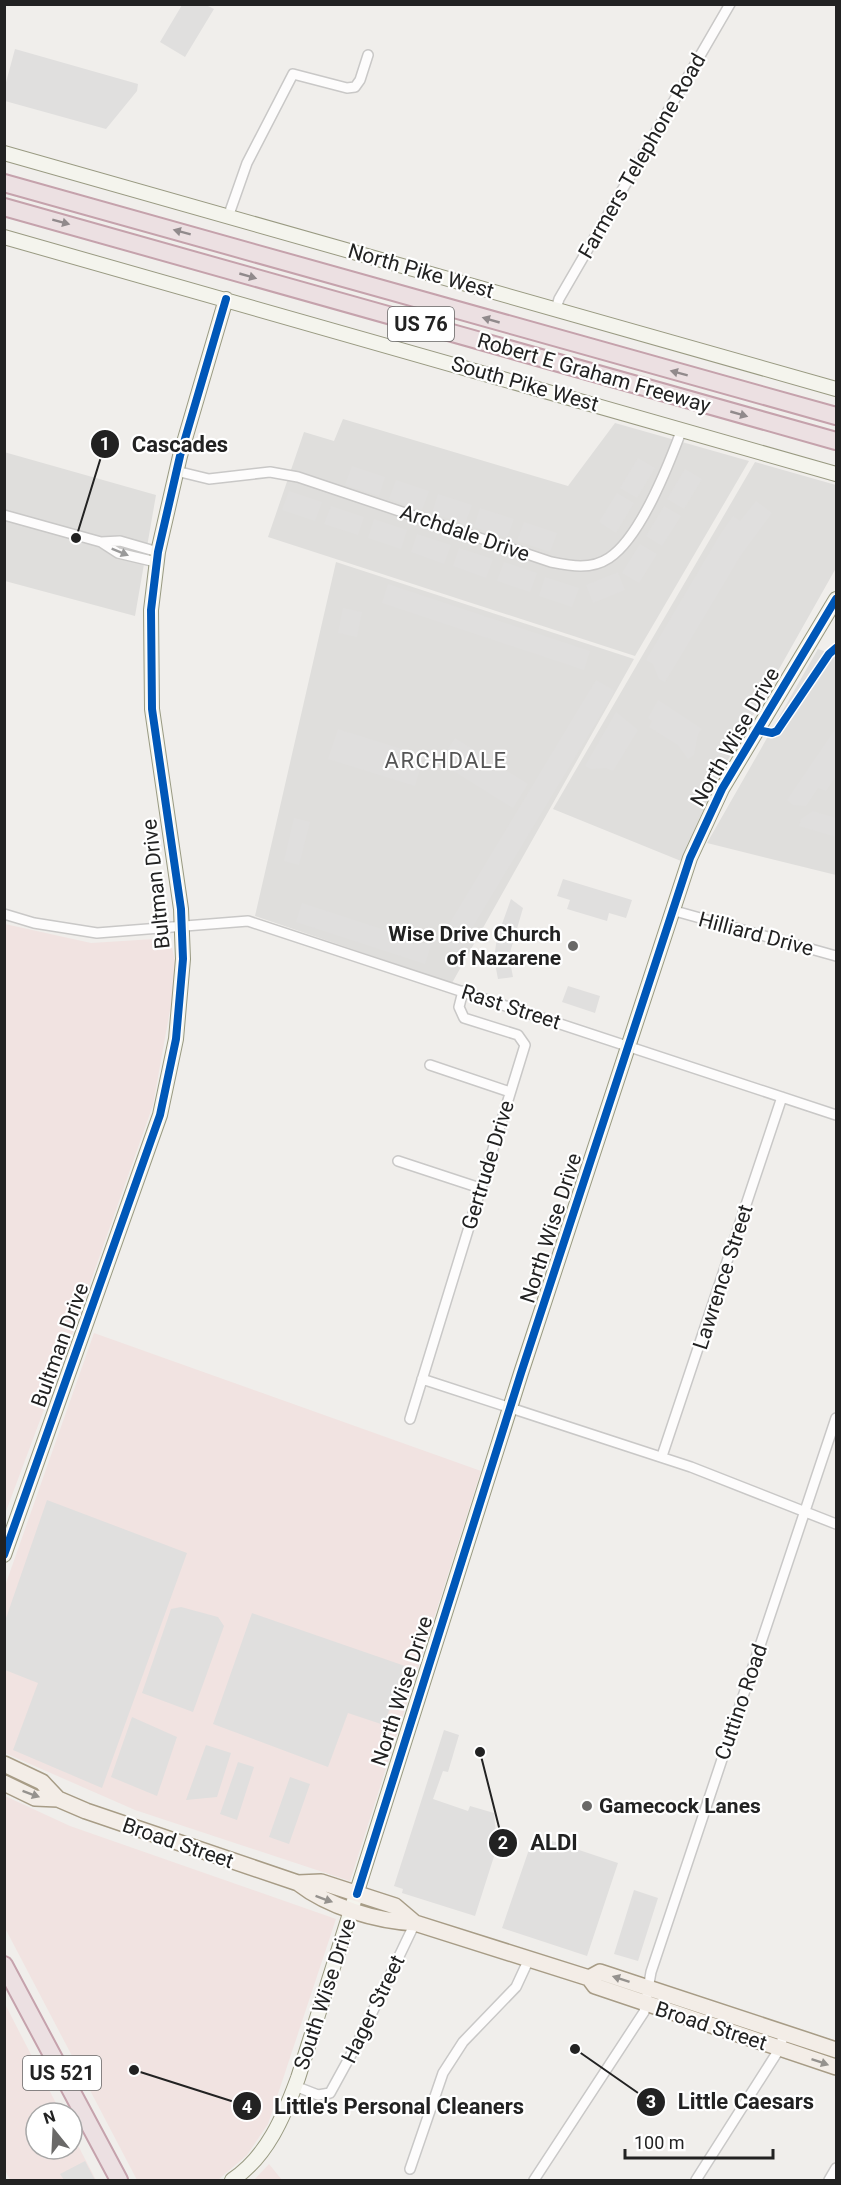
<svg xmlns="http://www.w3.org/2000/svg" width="841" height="2185" viewBox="0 0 841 2185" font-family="Roboto,sans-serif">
<rect width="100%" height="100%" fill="#f0eeeb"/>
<!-- residential -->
<path fill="#dfdedc" d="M343,419l225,67 47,-63 134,38 -114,195 -367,-119 36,-105 30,9z
M4,452l152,43 -21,121 -130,-35z
M755,462l81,23v83l-120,213 -35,80 -128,-52z
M336,562l298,97 -182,324 -197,-67z
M818,649l18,6v220l-129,-32z"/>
<!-- commercial -->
<path fill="#f1e3e1" d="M5,924l86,19 79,-5 7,33 -24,134 -83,235 -65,174z
M94,1333l387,138 -131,410 -215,-71 -130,-57v-167z
M5,1796l65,30 266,93 -68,205 -21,31 -29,25h-81l-132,-252z
M4,2002l57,111h-25v36h36v-15l24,46h-86l-5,-10z
M269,2164l13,16h-28z"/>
<!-- parking -->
<path fill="#e0dfde" d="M182,5h24l8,4 -29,48 -25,-15z
M15,49l123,35 -1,7 -31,38 -101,-28v-15z
M638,458l17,10 -18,30 -17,-10z
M352,466l33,11 -6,19 -34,-11z
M685,469l17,10 -18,30 -17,-10z
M396,480l33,11 -7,19 -33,-11z
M289,491l33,11 -7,19 -33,-11z
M617,493l17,10 -18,30 -17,-11z
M438,494l34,11 -7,19 -33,-11z
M756,501l16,12 -31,42 -76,127 -6,-3 -6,-15 -7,-4 75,-127 12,-17 7,5z
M331,506l33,11 -6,18 -34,-11z
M664,506l17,10 -19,30 -16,-10z
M480,508l34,11 -7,19 -33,-11z
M374,519l33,11 -6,19 -33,-11z
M524,522l33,11 -7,19 -33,-11z
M417,534l34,11 -7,19 -33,-12z
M640,544l17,10 -18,29 -17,-10z
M459,548l34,11 -7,19 -33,-12z
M504,562l33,11 -7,19 -33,-11z
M618,572l7,18 -32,13 -7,-18z
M545,577l34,11 -7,19 -33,-11z
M388,584l202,67 -6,19 -202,-67z
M343,608l19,4 -5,25 -19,-4z
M596,680l19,11 -158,262 -18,-12z
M658,700l44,29 -4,5 -4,21 -6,4 -10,-14 -29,-18 3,-6 -4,-3z
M616,712l22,18 -25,41 -7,-3 -15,1 -6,-3z
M836,728v48l-10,15 -8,-3 -12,18 -13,-1 -6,-5z
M338,729l86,27 -9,30 -87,-27z
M455,738l73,46 -15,24 -74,-46z
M813,811l23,7v19l-37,-11 2,-7z
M294,818l16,4 -11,43 -15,-4z
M563,879l69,21 -6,18 -17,-5 -2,8 -40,-12 3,-9 -13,-4z
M511,899l12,9 -14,48 4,21 -15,2 -4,-21 3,-20z
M302,903l129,42 -6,19 -129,-42z
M568,986l32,10 -5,17 -33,-11z
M47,1500l140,53 -85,235 -89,-38 25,-67 -33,-13v-49z
M181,1607l37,10 6,9 -31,86 -51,-19 29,-84z
M252,1613l153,53 -21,59 -36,-12 -20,54 -115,-43z
M132,1717l45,20 -20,59 -46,-19z
M444,1730l15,5 -11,37 -5,-1 -10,28 35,12 2,-5 24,7 3,34 -22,69 -73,-23 1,-4 -9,-3z
M206,1745l25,8 -14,44 -31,3z
M238,1762l16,5 -17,53 -17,-6z
M290,1777l20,7 -21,60 -20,-7z
M534,1835l84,28 -31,93 -85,-28z
M634,1890l24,8 -20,63 -24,-7z
M85,2161l10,19h-31l-4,-6z"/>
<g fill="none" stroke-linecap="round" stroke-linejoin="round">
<defs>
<path id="street" d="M228,217l19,-54 46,-89 54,14 8,-1 5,-7 8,-25
M556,309l3,-10 171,-295
M176,471l33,8 61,-7 28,5 253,85c20,4 40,8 58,-4 32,-21 60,-94 73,-129
M4,515l97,27
M156,562l-38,-9 -17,-11 19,-1 38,11
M675,911l161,45
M4,914l30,9 63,10 151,-12 588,194
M430,1065l80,27
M398,1161l82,27
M422,1379l269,88 145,57
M410,1419l115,-374 -7,-10 -54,-17 -5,-11 4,-16
M662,1456l120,-359
M295,2086l23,9 12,-2 28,-51 57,-119
M410,2169l33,-96 20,-31 53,-55 13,-28
M534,2180l110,-168 7,-40 185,-554
M696,2180l84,-132 4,-16
M829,2180l7,-12"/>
<path id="secondary" d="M4,153l832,236
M4,237l832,237
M4,1555l156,-440 16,-76 7,-80 -2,-50 -29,-200 -1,-99 7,-58 22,-96 46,-157
M232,2180c35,-23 52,-64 66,-102l223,-705 169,-515 32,-69 114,-190"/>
<path id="primary" d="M4,1764l38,18 16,17 28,12 212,72 23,-1 74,24 20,17
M4,1783l31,15 23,1
M298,1883c31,24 78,38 117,40l174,55 6,8 241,81
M589,1978l11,-6 236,78"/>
<path id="highway" d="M4,183l832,233
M4,207l832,234
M4,1965l115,215"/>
</defs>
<!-- street casing -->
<use href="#street" stroke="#c9c8c7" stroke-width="12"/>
<!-- secondary casing -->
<use href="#secondary" stroke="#999a82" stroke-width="16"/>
<!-- primary casing -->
<use href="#primary" stroke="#a79c86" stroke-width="18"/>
<!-- highway casing -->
<use href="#highway" stroke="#c5a2ac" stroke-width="20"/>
<!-- street -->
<use href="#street" stroke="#fdfcfc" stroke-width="9"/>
<!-- secondary -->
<use href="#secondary" stroke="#f4f4ed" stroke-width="14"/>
<!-- primary -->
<use href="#primary" stroke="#f3ede7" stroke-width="15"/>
<!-- highway -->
<use href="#highway" stroke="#ece0e2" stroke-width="16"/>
<defs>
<path id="cycleway" d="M758,730l14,3 5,-2 52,-77 7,-6
M4,1555l156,-440 16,-76 7,-80 -2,-50 -29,-200 -1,-99 7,-58 22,-96 46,-157
M357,1894l164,-521 169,-515 32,-69 114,-190"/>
</defs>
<!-- cycleway casing -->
<use href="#cycleway" stroke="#fff" stroke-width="11"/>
<!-- cycleway -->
<use href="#cycleway" stroke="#0057b8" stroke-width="8"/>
</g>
<!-- one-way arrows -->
<defs><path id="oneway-solid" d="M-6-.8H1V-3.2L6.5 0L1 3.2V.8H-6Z" transform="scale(1.5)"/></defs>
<g fill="#918a8c">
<use href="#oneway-solid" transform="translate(61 222) rotate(15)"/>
<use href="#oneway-solid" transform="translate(182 232) rotate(-165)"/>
<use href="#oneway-solid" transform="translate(248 276) rotate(16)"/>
<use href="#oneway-solid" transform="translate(491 320) rotate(-164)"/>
<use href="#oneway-solid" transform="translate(679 373) rotate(-165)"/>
<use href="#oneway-solid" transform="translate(739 414) rotate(16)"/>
</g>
<use fill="#9a9a9a" href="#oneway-solid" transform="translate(120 552) rotate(22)"/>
<g fill="#95928e">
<use href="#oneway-solid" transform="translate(31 1794) rotate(20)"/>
<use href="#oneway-solid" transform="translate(324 1899) rotate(20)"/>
<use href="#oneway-solid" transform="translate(621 1979) rotate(-162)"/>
<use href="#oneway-solid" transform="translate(820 2062) rotate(19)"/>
</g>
<!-- markers -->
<g fill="#6a6968" stroke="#fff" stroke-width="2">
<circle cx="573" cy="946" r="6"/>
<circle cx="587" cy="1806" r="6"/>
</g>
<g text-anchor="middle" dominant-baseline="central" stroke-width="4.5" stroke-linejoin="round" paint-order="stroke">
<!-- shield labels -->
<g fill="#fff" stroke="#646464" stroke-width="1.5">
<rect x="388" y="307" width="66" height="34" rx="4.5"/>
<rect x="23" y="2056" width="78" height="34" rx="4.5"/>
</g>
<g font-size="20" font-weight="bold" fill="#222">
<text x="421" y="324">US 76</text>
<text x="62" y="2073">US 521</text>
</g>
<!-- street labels -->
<g font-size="21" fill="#222" stroke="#fff">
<text transform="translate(642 156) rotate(-60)">Farmers Telephone Road</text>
<text transform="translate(421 271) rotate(16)">North Pike West</text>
<text transform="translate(594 373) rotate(16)">Robert E Graham Freeway</text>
<text transform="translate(525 384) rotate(16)">South Pike West</text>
<text transform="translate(465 533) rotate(19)">Archdale Drive</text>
<text transform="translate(735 737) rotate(-60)">North Wise Drive</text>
<text transform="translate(156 884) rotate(-96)">Bultman Drive</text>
<text transform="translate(756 934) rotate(15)">Hilliard Drive</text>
<text transform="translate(511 1007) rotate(18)">Rast Street</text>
<text transform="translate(488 1165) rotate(-73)">Gertrude Drive</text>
<text transform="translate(551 1228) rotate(-72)">North Wise Drive</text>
<text transform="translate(723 1277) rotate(-72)">Lawrence Street</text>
<text transform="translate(60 1345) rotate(-70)">Bultman Drive</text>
<text transform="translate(402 1691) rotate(-72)">North Wise Drive</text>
<text transform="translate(741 1702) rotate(-71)">Cuttino Road</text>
<text transform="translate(178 1843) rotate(19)">Broad Street</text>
<text transform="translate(325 1994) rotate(-72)">South Wise Drive</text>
<text transform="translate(373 2009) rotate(-64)">Hager Street</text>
<text transform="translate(711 2026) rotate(18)">Broad Street</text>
</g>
<!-- poi labels -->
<g font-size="21" font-weight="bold" fill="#222" stroke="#fff" text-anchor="end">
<text x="561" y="934">Wise Drive Church<tspan x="561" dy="24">of Nazarene</tspan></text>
<text x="599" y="1806" text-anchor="start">Gamecock Lanes</text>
</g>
<!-- neighbourhood labels -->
<g font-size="22" letter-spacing="1.5" fill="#555" stroke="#fff">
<text x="446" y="760">ARCHDALE</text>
</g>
</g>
<!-- callouts -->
<path fill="none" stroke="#222" stroke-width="2" d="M76 538L105 444M480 1752L503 1843M575 2049L651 2102M134 2070L247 2106"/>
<g fill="#222" stroke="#fff" stroke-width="2">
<circle cx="76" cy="538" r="6"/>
<circle cx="480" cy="1752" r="6"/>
<circle cx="575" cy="2049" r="6"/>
<circle cx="134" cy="2070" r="6"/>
<circle cx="105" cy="444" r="15"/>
<circle cx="503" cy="1843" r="15"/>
<circle cx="651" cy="2102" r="15"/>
<circle cx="247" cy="2106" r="15"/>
</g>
<g font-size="18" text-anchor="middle" font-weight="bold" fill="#fff">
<text x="105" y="450">1</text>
<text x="503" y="1849">2</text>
<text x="651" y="2108">3</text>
<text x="247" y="2113">4</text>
</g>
<g font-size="22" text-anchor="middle" font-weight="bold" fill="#222" stroke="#fff" stroke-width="4.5" stroke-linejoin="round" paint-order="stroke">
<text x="180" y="452">Cascades</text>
<text x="554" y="1850">ALDI</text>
<text x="746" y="2109">Little Caesars</text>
<text x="399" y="2114">Little's Personal Cleaners</text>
</g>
<!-- border -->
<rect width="841" height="2185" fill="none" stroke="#222222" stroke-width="12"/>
<!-- north arrow -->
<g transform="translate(54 2131) rotate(342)"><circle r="28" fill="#ffffff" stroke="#a7a7a7" stroke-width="1.5"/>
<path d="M0-4.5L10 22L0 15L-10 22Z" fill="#6a6968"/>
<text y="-9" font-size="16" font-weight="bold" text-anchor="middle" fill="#222222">N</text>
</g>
<!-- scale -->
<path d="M625 2149v9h148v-9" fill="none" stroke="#222222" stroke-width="3"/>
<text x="634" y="2149" font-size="18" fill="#222222" stroke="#ffffff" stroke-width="4.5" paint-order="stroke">100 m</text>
</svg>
